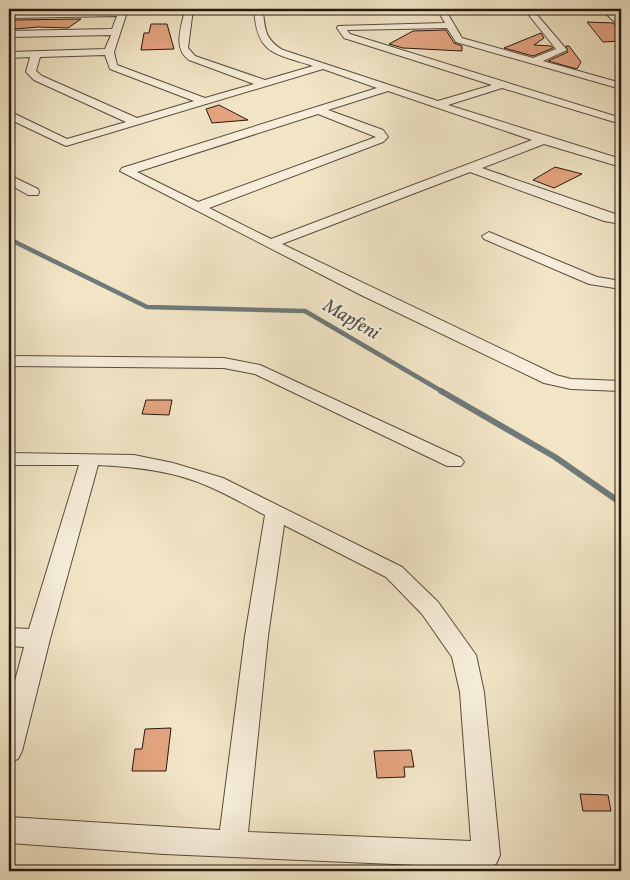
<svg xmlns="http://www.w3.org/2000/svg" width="630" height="880" viewBox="0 0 630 880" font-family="Vollkorn,serif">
<rect width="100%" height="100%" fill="#f1e5c6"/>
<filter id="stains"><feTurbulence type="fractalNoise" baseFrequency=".004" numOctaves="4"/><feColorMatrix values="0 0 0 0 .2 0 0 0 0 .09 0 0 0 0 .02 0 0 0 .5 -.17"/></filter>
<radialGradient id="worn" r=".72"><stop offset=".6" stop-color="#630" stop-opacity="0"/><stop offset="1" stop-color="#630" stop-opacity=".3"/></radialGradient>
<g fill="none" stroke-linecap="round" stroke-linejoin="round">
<!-- stream-far1 -->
<path stroke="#6f7a79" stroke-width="4.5" d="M9,239l138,68 158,4 138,81"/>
<!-- stream -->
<path stroke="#6f7a79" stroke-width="6" d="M441,391l114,66 66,46"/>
</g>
<!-- building -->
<path fill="#e4a480" stroke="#26180f" d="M81,19l-13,9 -30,-1 -23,2 -2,-9z
M587,22l26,1 8,7v11l-18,1z
M151,24h16l7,25 -33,1 3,-17h5z
M446,30l8,13 8,3v5l-59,-3 -14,-4 24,-13z
M541,33l3,5 -10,7 17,1 2,2 -20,8 -29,-8z
M566,46h3l12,16 -4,7 -29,-8 20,-9z
M219,105l29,15 -36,3 -6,-14z
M555,167l27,7 -28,14 -21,-8z
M146,400h26l-3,15 -27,-1z
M171,728l-5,43h-34l3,-22h7l3,-20z
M411,750l3,17h-10l1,10 -28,1 -3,-27z
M580,794l28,1 3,16h-28z"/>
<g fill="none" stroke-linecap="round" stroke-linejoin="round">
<defs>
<path id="minor" d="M120,9h8l-14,43 3,13 88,33 49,-14 -65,-24c-17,-12 -7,-34 -4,-51h8l-5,39 7,8 70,24 48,-14c-39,-13 -56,-11 -59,-57h90l-4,3h-77c2,19 3,28 20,38l155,51 54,-16 -148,-47 -7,-10 1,-2 107,-3 -8,-14h8l17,29 71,20 23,-9 -32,-40h8l35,41 -24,11 78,22v6l-165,-47 -9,-14 -100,2 3,4 271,84v6l-119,-36 -54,17 173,54v8l-77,-23 -62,24 139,48v8l-17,-3 -134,-49 -188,72 274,131 15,4 50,2v10l-50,-2 -27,-6 -183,-88 -241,-124 2,-3 255,-80 -54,-19 -257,77 -57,-27v-7l4,1 54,26 59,-17 -92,-42 -8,-8 4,-15 -21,1v-6l96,-3 6,-14 -102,2v-6l103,-2 5,-13 -108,2v-5zM105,55l5,14 84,32 -57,17 -95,-42 -6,-5 4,-14zM388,91l144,49 -261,99 -62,-31 174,-66 5,-5 -5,-7 -55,-20zM318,114l58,23 -178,65 -61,-30z
M601,9h8l12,11v8z
M9,175l29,14 1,3 -1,3h-10l-19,-11z
M489,232l108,45 24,4v8l-32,-5 -105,-45 -2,-3z
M9,356l215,2 36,7 201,93 3,4 -3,4h-14l-192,-92 -31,-6 -215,-2z
M9,453l125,2 39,8 50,15 179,89 36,35 38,53 8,37 16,163 -4,9 -10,4 -322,-14 -155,-11v-26l211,13 25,-194 20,-121c-18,-9 -36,-20 -55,-28 -35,-16 -74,-20 -112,-22l-48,174 -28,112 -4,8 -9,3v-59l15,-56 -15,-1v-18l20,1 50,-164h-70zM284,525l102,52 36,37 30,43 8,35 11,149 -223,-9 20,-196z"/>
</defs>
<!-- minor casing -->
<use href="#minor" stroke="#594b3d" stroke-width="2"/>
<!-- minor -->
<use href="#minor" fill="#f6eeda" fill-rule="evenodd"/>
</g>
<g text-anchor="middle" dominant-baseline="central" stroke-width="5" stroke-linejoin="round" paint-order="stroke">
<!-- water labels -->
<g font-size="19" font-style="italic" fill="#51514d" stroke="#f6eeda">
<text transform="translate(351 320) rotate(30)">Mapfeni</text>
</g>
</g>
<!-- margin -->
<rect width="630" height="880" fill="none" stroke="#f1e5c6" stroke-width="30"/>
<rect x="10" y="10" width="610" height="860" fill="none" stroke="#26180f" stroke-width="2.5"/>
<rect x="15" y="15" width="600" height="850" fill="none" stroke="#26180f"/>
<rect width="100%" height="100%" filter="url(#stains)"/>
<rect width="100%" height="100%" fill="url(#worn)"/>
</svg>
